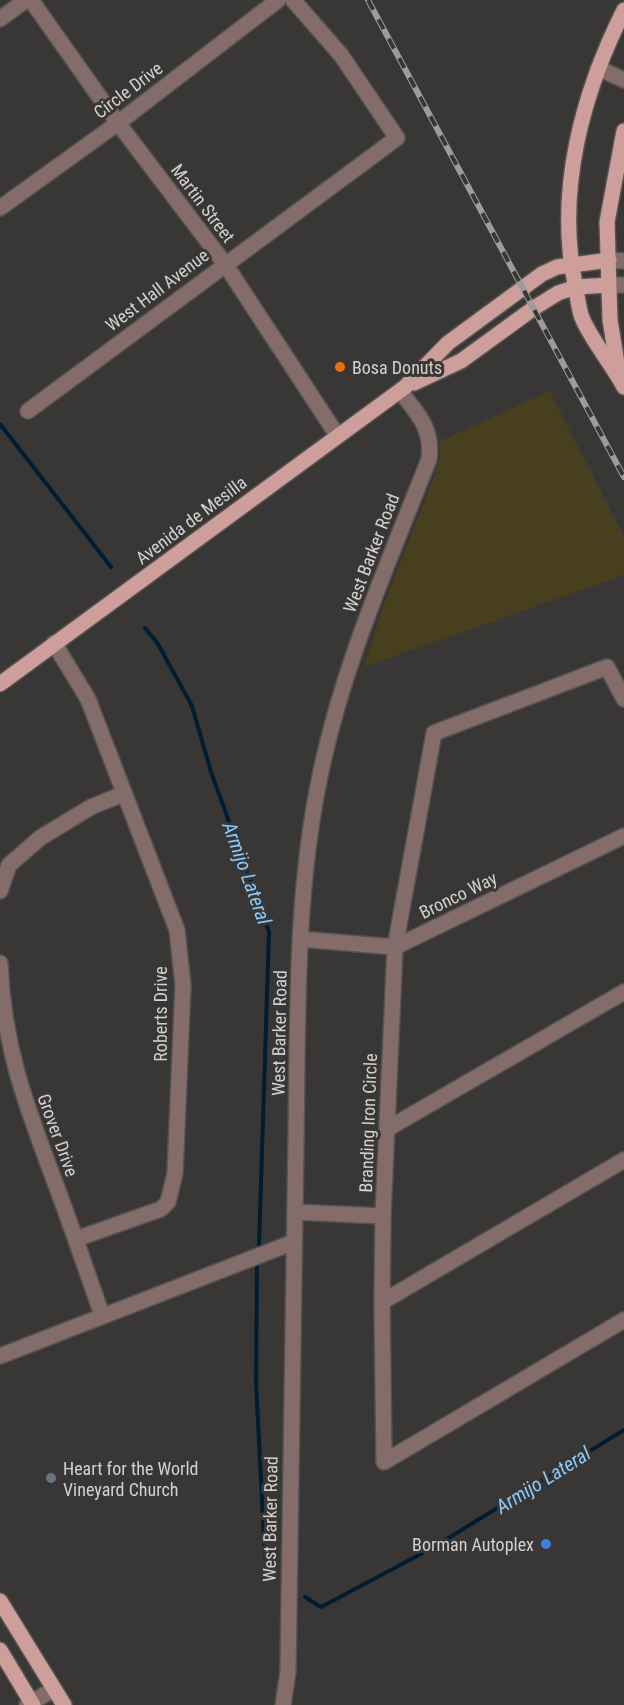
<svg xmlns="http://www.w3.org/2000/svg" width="624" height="1705" viewBox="0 0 624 1705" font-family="'Roboto Condensed',sans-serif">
<rect width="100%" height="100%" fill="#393735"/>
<!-- sand -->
<path fill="#483f1f" d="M550,391l74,146v38l-260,92 22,-68 49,-125 5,-17v-16z"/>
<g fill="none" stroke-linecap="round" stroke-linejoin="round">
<!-- stream -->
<path stroke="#001d32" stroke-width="4" d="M0,424l111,143
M145,628l13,16 34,62 19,66 58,160 -10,313
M257,1262l-1,120 9,176 9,11
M305,1597l16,10 113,-60 190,-117"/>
<defs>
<path id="minor" d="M31,0l87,123 107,141 112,171
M0,19l26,-19
M598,68l26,12
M0,208l118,-85 160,-123
M609,260l15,1
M609,285h15
M28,411l369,-273 -56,-83 -48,-55
M54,643l34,56 89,231 6,55 -8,188 -7,29 -7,7 -85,30
M624,699l-17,-32 -173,66 -39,214 -12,269 -1,86 2,160 240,-142
M0,891l9,-26 31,-27 51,-31 32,-13
M300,939l95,8 229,-111
M0,963c3,84 27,145 56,222 16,43 31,87 46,130
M387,1129l237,-137
M295,1212l88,4
M382,1302l242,-142
M0,1356l294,-114
M27,1705l27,-16
M283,1705l5,-33c3,-178 5,-356 8,-533 2,-120 -1,-240 23,-358 22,-112 69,-217 110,-322 4,-31 -12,-46 -29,-68"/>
<path id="major" d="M624,10c-42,84 -68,181 -49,274 3,12 3,26 8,36 11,24 29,44 41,67
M618,369l-8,-49 -3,-98 17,-91
M414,383l47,-22 73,-53 24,-15 18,-6 33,-2
M0,684l405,-297 43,-44 94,-69 15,-7 52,-7
M0,1601l64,104
M0,1650l33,55"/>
</defs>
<!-- minor casing -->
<use href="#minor" stroke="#555351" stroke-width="18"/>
<!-- major casing -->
<use href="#major" stroke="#555351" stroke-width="18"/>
<!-- minor -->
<use href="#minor" stroke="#836c6a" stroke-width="15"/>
<!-- major -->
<use href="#major" stroke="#cd9e9a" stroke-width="15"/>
<defs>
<path id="rail" d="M368,0l256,477"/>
</defs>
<!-- rail casing -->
<use href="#rail" stroke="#9d9c9a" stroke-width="6"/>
<!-- rail -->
<use href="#rail" stroke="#393735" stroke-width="4" stroke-dasharray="11" stroke-linecap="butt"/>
</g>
<!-- markers -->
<circle fill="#e8710a" stroke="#393735" stroke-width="2" cx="340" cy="367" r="6"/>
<circle fill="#6b7280" stroke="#393735" stroke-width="2" cx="51" cy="1478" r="6"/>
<circle fill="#3f7fe0" stroke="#393735" stroke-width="2" cx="546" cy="1544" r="6"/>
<g text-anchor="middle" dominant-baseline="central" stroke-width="6" stroke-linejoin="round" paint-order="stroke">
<!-- street labels -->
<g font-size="18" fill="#d2d1d0" stroke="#393735">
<text transform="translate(128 90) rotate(-37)">Circle Drive</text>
<text transform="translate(203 203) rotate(53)">Martin Street</text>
<text transform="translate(157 290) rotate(-37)">West Hall Avenue</text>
<text transform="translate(191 520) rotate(-37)">Avenida de Mesilla</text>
<text transform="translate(371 553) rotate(-69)">West Barker Road</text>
<text transform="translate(458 895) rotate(-26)">Bronco Way</text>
<text transform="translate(160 1014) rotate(-90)">Roberts Drive</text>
<text transform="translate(279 1033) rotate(-89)">West Barker Road</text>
<text transform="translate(368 1123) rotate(-88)">Branding Iron Circle</text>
<text transform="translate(58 1135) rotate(70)">Grover Drive</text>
<text transform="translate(270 1519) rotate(-89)">West Barker Road</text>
</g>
<!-- poi labels -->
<g font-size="18" fill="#d2d1d0" stroke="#393735" text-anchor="start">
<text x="352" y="367">Bosa Donuts</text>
<text x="63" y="1468">Heart for the World<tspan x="63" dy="21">Vineyard Church</tspan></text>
<text x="534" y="1544" text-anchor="end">Borman Autoplex</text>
</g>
<!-- water labels -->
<g font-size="20" font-style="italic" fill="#89c9fb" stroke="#393735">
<text transform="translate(247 873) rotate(70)">Armijo Lateral</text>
<text transform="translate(543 1480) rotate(-32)">Armijo Lateral</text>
</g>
</g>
</svg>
